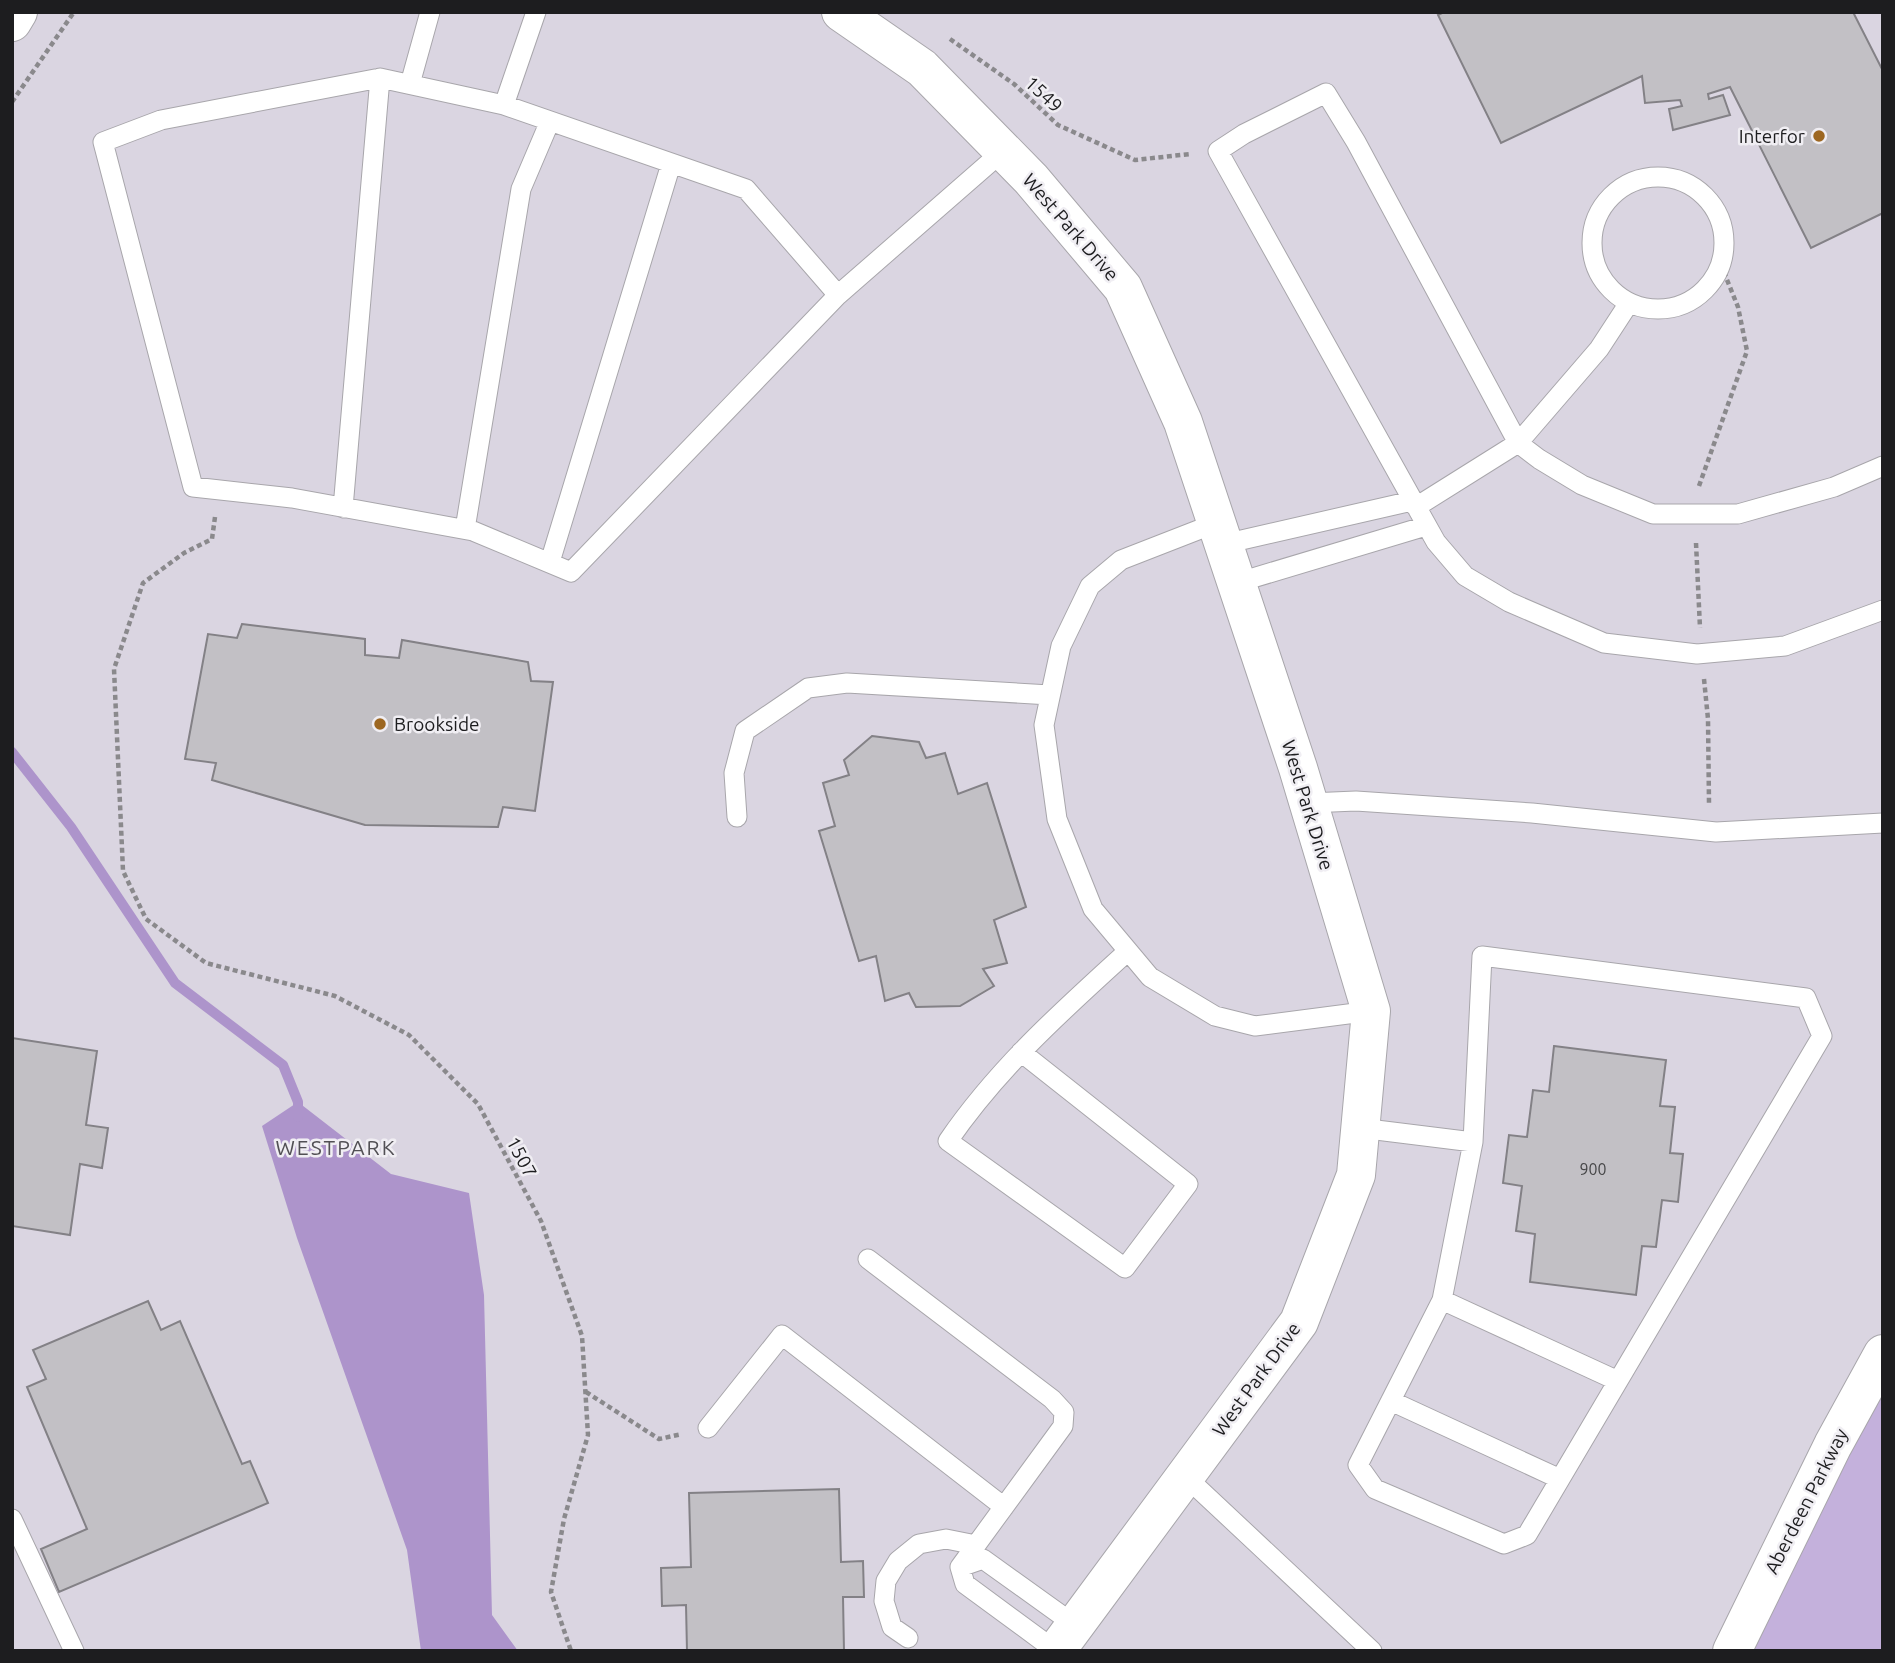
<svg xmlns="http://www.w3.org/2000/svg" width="1895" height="1663" viewBox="0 0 1895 1663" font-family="Ubuntu,sans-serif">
<rect width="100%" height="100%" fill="#e3e1e6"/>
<!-- built -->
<path fill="#dad5e1" d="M12,12h1871v1345l-148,294h-1723z"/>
<!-- green -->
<path fill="#c4b1dc" d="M1883,1357v294h-148z"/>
<!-- water -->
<path fill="#ad94cb" d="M298,1102l93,72 78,19 15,102 8,320 26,36h-97l-14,-101 -110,-312 -35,-112z"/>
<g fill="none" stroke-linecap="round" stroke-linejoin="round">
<!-- stream -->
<path stroke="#ad94cb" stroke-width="10" d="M12,752l59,75 104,156 108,82 15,37v15"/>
</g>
<!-- building -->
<path fill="#c2c0c5" stroke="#838186" stroke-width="2" d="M1444,12h409l30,59v142l-72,35 -81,-161 -22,7 1,5 14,-4 7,20 -57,15 -4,-21 13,-3 -2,-6 -35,3 -3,-27 -141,67 -63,-128z
M242,624l123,15v16l34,3 3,-18 126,22 3,19 22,1 -18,129 -32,-4 -5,20 -133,-2 -153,-45 4,-17 -31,-4 23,-125 29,4z
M872,736l47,6 7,16 19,-5 13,41 29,-11 39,124 -32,13 13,43 -24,6 11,17 -34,20 -44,1 -7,-14 -24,8 -9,-45 -17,5 -40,-130 16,-5 -12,-43 26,-8 -5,-15z
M12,1038l85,13 -11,74 22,3 -6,40 -22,-4 -10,71 -58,-9z
M1554,1046l112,14 -6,46 15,1 -5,46 13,1 -5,48 -16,-2 -6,47 -14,-1 -6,49 -106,-13 5,-48 -19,-3 6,-45 -19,-3 6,-48 18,2 6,-47 16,2z
M148,1301l13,29 19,-9 62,143 8,-3 18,42 -209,89 -18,-43 46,-20 -60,-142 19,-8 -13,-29z
M839,1489l2,73 22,-1 1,36h-21l1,54h-157l-1,-46 -24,1 -1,-38 30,-1 -2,-74z"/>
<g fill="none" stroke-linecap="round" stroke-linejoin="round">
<defs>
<path id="service" d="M410,84l20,-72
M504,105l32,-93
M1592 243a66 66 0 1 1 132 0a66 66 0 1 1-132 0Z
M838,295l-267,277 -98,-41 -181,-33 -99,-11 -90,-345 58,-22 219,-42 124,27 242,84 92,106 165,-144
M1883,466l-49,21 -96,27h-85l-71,-29 -43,-26 -21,-16 -162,-301 -30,-49 -82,41 -26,17 218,391 29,34 44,26 95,41 93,11 88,-8 98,-36
M1416,507l102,-64 81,-94 30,-46
M343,508l37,-430
M1216,523l-95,37 -31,26 -29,60 -17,79 13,94 36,90 57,68 65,39 40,10 116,-15
M465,529l56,-340 29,-68
M1224,544l188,-43
M550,562l121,-398
M1236,583l190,-57
M1309,803l47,-2 176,12 184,19 167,-9
M737,817l-3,-44 11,-42 63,-43 39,-5 203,12
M1021,1052l167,132 -63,84 -177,-127c50,-73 115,-131 180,-190
M1360,1128l113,14 9,-186 324,42 16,38 -295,499 -23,9 -129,-55 -17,-24 84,-165 31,-158
M868,1259l184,140 12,13 -1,14 -103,141
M1442,1300l176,81
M1391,1401l169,78
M708,1428l74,-93 222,172
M1185,1476l187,175
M12,1519l62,132
M960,1567l23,-8 92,66
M960,1567l5,17 91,67
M908,1638l-16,-11 -8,-26 2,-20 12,-20 21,-17 27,-5 30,6"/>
<path id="minor" d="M841,12l81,56 109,111 92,109 60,134 115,346 73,243 -15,164 -57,147 -243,329
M12,22l6,-10"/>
<path id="tertiary" d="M1732,1651l101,-206 50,-91"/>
</defs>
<!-- service casing -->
<use href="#service" stroke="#a8a6ab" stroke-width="21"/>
<!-- minor casing -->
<use href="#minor" stroke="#a8a6ab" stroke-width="40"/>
<!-- tertiary casing -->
<use href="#tertiary" stroke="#a8a6ab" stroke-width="40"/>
<!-- path -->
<path stroke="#8a898c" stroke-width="4.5" stroke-dasharray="5 3.5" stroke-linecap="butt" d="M950,39l64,45 44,41 77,35 55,-6
M12,102l62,-90
M1699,486l48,-135 -9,-44 -17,-42
M215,517l-3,22 -28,14 -41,30 -29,86 9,202 23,48 60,44 129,33 74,39 69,69 63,117 41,115 6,99 -24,84 -13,73 20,59
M1696,543l4,85
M1704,679l4,40 1,84
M586,1392l73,47 23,-5"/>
<!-- service -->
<use href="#service" stroke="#fff" stroke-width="19"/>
<!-- minor -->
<use href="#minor" stroke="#fff" stroke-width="38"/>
<!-- tertiary -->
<use href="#tertiary" stroke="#fff" stroke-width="38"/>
</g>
<!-- markers -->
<g fill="#9d6721" stroke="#f0eef3" stroke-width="2.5">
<circle cx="1819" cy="136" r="7"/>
<circle cx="380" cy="724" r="7"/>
</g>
<g text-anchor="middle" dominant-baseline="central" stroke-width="5" stroke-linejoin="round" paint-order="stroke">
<!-- number labels -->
<g font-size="16" fill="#464648">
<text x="1593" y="1169">900</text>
</g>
<!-- street labels -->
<g font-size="19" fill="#1d1d1f" stroke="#f0eef3">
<text transform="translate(1044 94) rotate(43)">1549</text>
<text transform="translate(1071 227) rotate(49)">West Park Drive</text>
<text transform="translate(1308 805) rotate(73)">West Park Drive</text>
<text transform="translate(522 1157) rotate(62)">1507</text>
<text transform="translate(1256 1379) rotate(-54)">West Park Drive</text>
<text transform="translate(1806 1501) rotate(-63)">Aberdeen Parkway</text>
</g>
<!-- poi labels -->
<g font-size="19" fill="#1d1d1f" stroke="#f0eef3" text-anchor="end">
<text x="1805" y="136">Interfor</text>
<text x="394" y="724" text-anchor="start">Brookside</text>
</g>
<!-- neighbourhood labels -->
<g font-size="21" letter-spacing="2" fill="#525055" stroke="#f0eef3">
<text x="336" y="1147">WESTPARK</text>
</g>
</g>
<!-- border -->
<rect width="1895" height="1663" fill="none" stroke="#1d1d1f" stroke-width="28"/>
</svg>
